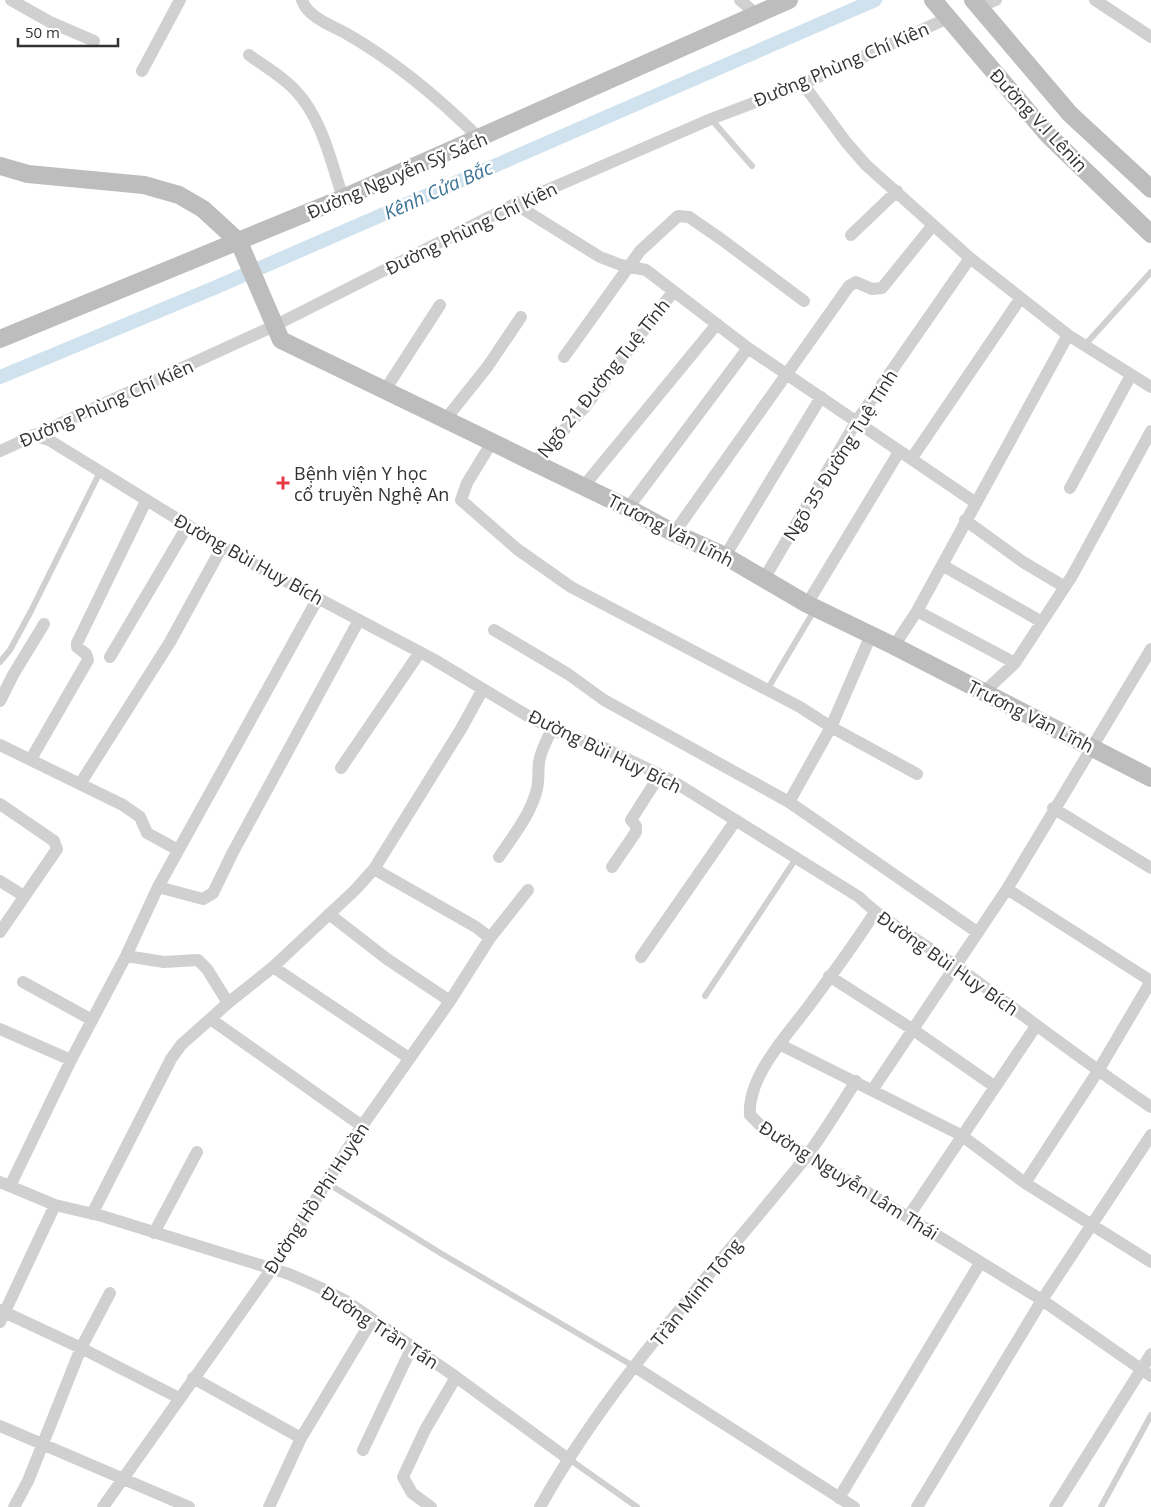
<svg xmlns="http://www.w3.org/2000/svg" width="1151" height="1507" viewBox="0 0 1151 1507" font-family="'Open Sans',sans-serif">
<rect width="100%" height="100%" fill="#fff"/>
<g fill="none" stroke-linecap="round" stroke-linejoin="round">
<!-- canal -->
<path stroke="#cfe2ee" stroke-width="14" d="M0,377l214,-89 661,-288"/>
<!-- lane -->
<path stroke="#d0d0d0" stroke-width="6" d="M711,119l41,47
M1084,346l67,-74
M0,662l10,-12 21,-39 69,-139
M767,690l48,-81
M705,996l92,-139
M327,1183l115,71 193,113
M569,1459l68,48
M1101,1507l50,-92"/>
<!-- street -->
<path stroke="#d0d0d0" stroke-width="12" d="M11,0l39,22 44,19
M302,0c5,17 31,26 45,34 49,28 93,65 133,105
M740,0l17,15
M1095,0l56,37
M979,7l17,-7
M249,55c15,11 33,21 46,35 27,28 36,72 48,108
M142,71l38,-71
M803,84l43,58 20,23 104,93 98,77 83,52
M515,204l85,53 21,8 25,5 102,78 228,155
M851,235l46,-44
M564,357l76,-106 38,-35 11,1 32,22 83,62
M385,390l55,-85
M445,420l43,-54 33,-49
M33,435l16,5 187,115 197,104 95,57 32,17 42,14 69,33 188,117c29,28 65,46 97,69 65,47 128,96 195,141
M492,442l-25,41 -6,17 56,49 54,38 229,120 31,20 86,47
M0,451l274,-125 241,-122 196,-85 92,-35 145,-66
M912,458l108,-159
M534,463l50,-55 89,-116
M583,487l134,-163
M1070,488l61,-113
M628,508l120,-160
M965,520l58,42 42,25
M674,533l175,-247 7,-4 16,7 10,-1 51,-63
M725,556l96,-159
M942,565l100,57
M764,579l92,-157 114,-164
M807,604l92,-152
M917,611l98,52
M494,630l74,44 36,26 185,102 188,130
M894,646l23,-35 151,-276
M110,657l78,-132
M984,692l31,-29 57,-87 79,-145
M0,701l13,-26 31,-51
M0,745l123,60 17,12 7,16 31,17
M31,759l57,-99 -2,-6 -9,-7v-4l69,-142
M341,768l79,-116
M80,784l90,-142 52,-95
M789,802l42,-75 40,-92
M0,804l54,37 3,8 -57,83
M1053,808l98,60
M499,857c14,-21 32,-43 38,-68 2,-9 1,-18 2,-27 2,-12 8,-22 13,-33
M612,867l24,-35v-6l-5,-6 28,-44
M374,869l102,58 14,11
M0,881l24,15
M158,887l45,12 10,-6 20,-41 126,-232
M1007,889l144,92 -53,90 -73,112
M875,912c-20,32 -42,61 -64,91 -22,30 -64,73 -61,112l13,13 279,172 109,76
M329,914l58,45 63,42
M126,956l38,6 34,-2 9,9 21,34
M641,957l95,-137
M273,967l136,91
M829,976l83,53 82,57
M23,982l69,38
M212,1020l150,106
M0,1029l71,31
M779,1044l182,91 64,48 126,79
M873,1089l134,-200 144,-240
M0,1182l55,23 47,11 187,58 34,15 23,12 110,76 111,81
M10,1186l61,-126 55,-104 32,-69 160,-289
M92,1214l79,-155 10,-14 47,-42 45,-36 82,-77 19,-21 87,-140 22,-40
M908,1217l128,-191
M154,1233l43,-81
M0,1310l81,38 98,50
M0,1322l55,-117
M635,1367l219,140
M193,1378l108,60
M0,1426l189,81
M363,1450l49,-103
M839,1498l141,-235
M14,1507l14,-26 53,-133 29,-55
M103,1507l168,-237 91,-144 88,-125 40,-63 38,-48
M269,1507l32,-69 71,-118
M431,1507l-19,-14 -9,-16 22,-47 31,-53
M540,1507c71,-128 175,-236 266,-350 18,-24 34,-51 50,-76
M917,1507l125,-207 109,-165
M1055,1507l96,-153"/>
<!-- secondary -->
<path stroke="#bdbdbd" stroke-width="18" d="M933,0l115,135 103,99
M973,0l97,114 81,75
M0,166l28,8 116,11 35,10 24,14 36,33 42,98 347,168 46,25 51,23 82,48 87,42 257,132
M0,339l343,-141 446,-198"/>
</g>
<!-- markers -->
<path fill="#e63946" stroke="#fff" stroke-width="2" d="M280.5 475.5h5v5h5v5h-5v5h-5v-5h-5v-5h5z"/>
<g text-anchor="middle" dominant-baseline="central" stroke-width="5" stroke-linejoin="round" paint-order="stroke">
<!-- street labels -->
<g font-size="18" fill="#333" stroke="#fff">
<text transform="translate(841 64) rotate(-23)">Đường Phùng Chí Kiên</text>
<text transform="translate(1039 120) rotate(47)">Đường V.I Lênin</text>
<text transform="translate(397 175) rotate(-23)">Đường Nguyễn Sỹ Sách</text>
<text transform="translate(471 228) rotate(-26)">Đường Phùng Chí Kiên</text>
<text transform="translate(603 378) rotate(-51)">Ngõ 21 Đường Tuệ Tĩnh</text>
<text transform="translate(106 403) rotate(-24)">Đường Phùng Chí Kiên</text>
<text transform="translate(840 455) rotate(-58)">Ngõ 35 Đường Tuệ Tĩnh</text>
<text transform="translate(671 530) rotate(27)">Trương Văn Lĩnh</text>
<text transform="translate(249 559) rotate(29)">Đường Bùi Huy Bích</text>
<text transform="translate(1031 716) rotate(27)">Trương Văn Lĩnh</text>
<text transform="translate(605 751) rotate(26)">Đường Bùi Huy Bích</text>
<text transform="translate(948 963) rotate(35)">Đường Bùi Huy Bích</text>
<text transform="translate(849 1180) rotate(32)">Đường Nguyễn Lâm Thái</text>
<text transform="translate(316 1198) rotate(-57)">Đường Hồ Phi Huyền</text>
<text transform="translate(696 1292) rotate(-51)">Trần Minh Tông</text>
<text transform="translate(380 1327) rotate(33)">Đường Trần Tấn</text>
</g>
<!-- poi labels -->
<g font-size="18" fill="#333" stroke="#fff" text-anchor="start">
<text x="294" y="473">Bệnh viện Y học<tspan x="294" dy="21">cổ truyền Nghệ An</tspan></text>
</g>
<!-- water labels -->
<g font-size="19" font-style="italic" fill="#3f7597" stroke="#fff">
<text transform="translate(438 190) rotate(-24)">Kênh Cửa Bắc</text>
</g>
</g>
<!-- scale -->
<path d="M18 38v8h100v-8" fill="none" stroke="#333333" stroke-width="2.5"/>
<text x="25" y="38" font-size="15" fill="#333333" stroke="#ffffff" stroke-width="4" paint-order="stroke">50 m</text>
</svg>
